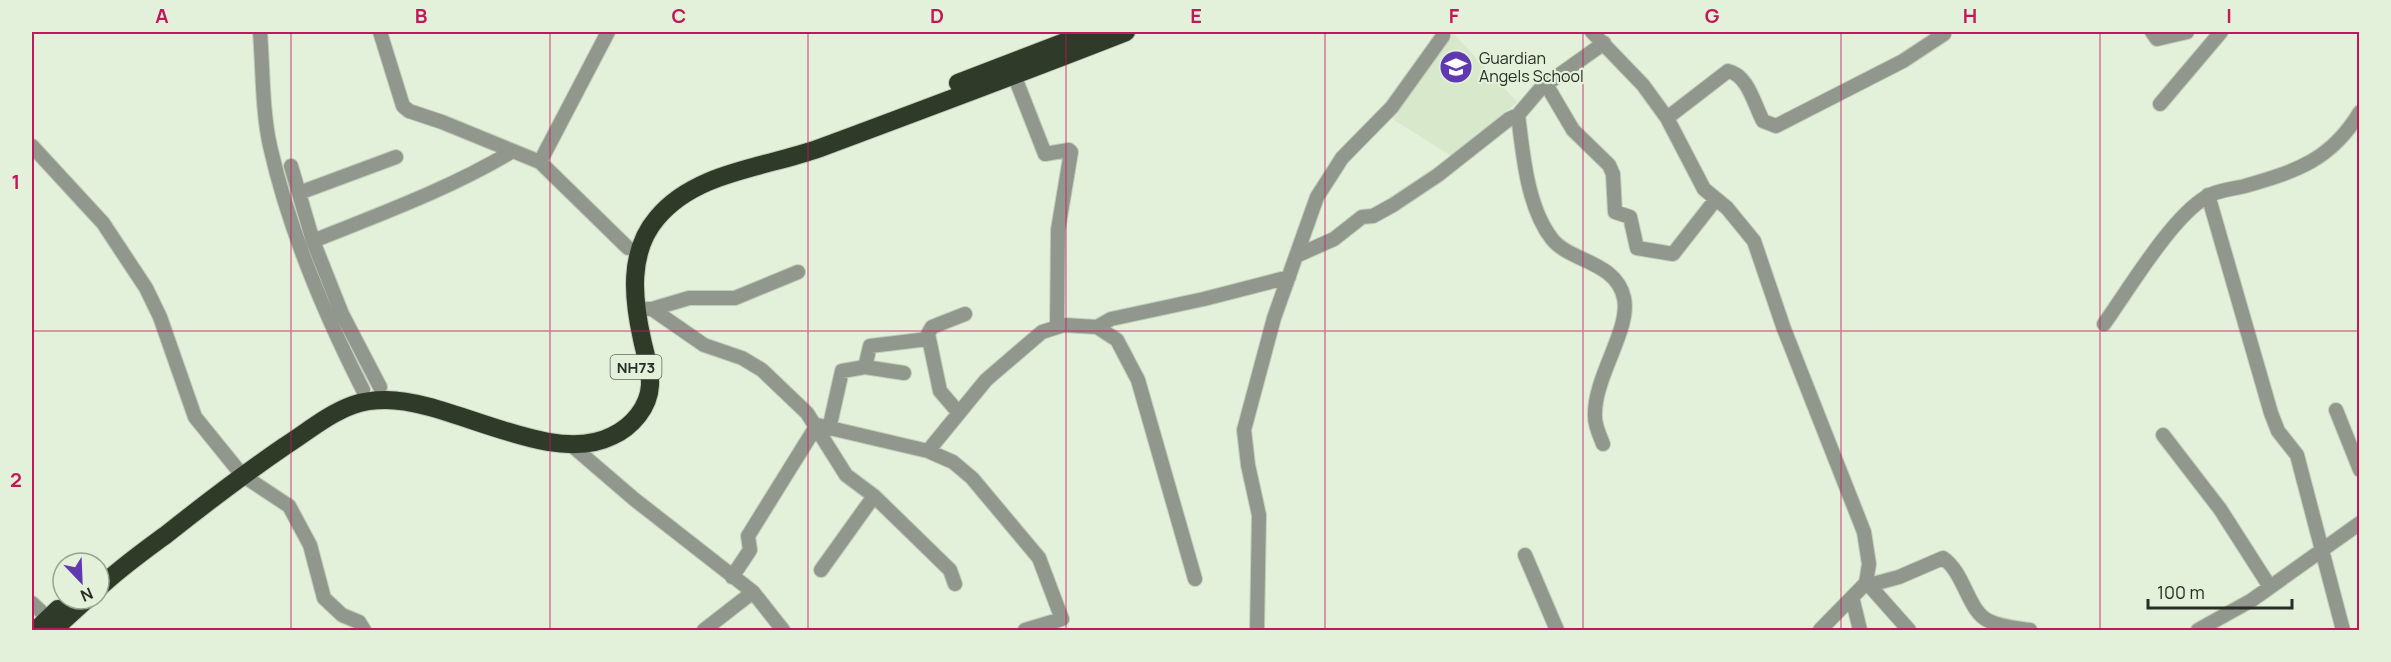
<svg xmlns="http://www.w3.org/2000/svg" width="2391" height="662" viewBox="0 0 2391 662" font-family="Manrope,sans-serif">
<rect width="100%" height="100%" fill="#e3f1db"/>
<!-- built -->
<path fill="#d7e8cb" d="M1452,32l65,70 -64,55 -62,-39z"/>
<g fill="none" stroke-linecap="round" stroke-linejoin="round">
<defs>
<path id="minor" d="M260,32c3,37 2,78 10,114 19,85 54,167 93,244
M380,32l23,74 6,5 33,11 98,40 88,86
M1592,32l51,53 24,33 37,71 23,19 27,33 30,88 80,203 5,32 -3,19 -46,47
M2152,32l5,7 30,-7
M1014,75l31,79 24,-4 2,2 -13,78 -1,97
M1550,91l23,39 36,35 4,9 2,38 15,5 7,31 36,6 43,-55
M2160,104l61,-72
M1667,118l61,-47c20,4 26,33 35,50l13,5 127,-65 41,-27
M32,146l71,77 43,65 14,29 35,100 47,58 47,31 21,39 14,53 18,17 17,7 5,8
M540,162l68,-130
M291,166l22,75
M299,193l97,-36
M2208,195l63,218 7,18 19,24 46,175
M1296,256l38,-17 28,-22 11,-1 20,-11 45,-30 71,-56 9,-4
M636,309h16l52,36 38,13 20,12 45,43 39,62 28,21 76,74 5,14
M652,309l37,-11h46l63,-26
M2104,324c25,-35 67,-106 102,-127 11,-7 27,-8 39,-11 52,-15 86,-26 115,-74
M1097,327l14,-8 93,-20 85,-22
M865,367l39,6
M380,387l-38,-73 -29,-73c67,-27 136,-52 198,-89
M2336,410l24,60
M958,412l-18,-21 -12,-57 4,-7 33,-13
M829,429l13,-58 23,-4 5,-21 58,-7
M2163,435l57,74 50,78
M570,444l64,55 119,93 30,38
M1603,444c-3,-8 -8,-18 -8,-27 -2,-39 36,-87 29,-119 -8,-37 -54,-36 -72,-59 -25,-32 -29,-85 -34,-124l23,-27 63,-45
M928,451l58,-71 56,-48 22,-7 33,2 20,13 21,40 57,199
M1525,555l32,75
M821,570l53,-74
M732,577l18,-27 -2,-14 69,-111 111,26 25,11 19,16 67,80 23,61 -37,11
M1869,585l40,45
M1862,587l37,-10 44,-19c22,15 25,54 46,63 12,6 28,7 41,9
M1852,597l8,33
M32,603l16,15
M704,630l49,-38
M1257,630l2,-115 -11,-50 -4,-35 30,-112 43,-121 25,-39 50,-51 51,-71 -1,-4
M2198,630l54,-30 108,-77"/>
<path id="highway" d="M958,83l133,-51
M99,588c21,-20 45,-37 68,-54 39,-31 77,-60 118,-88 22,-14 43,-32 68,-41 11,-4 22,-5 33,-5 65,0 165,67 226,36 20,-9 37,-29 38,-51 1,-15 -5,-31 -8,-46 -9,-40 -14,-87 15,-121 39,-47 108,-50 163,-70 102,-38 204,-76 306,-116
M36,630l22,-21
M53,630l34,-31"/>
</defs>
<!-- minor casing -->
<use href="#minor" stroke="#c1ceba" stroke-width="16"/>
<!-- highway casing -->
<use href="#highway" stroke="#c1ceba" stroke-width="20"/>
<!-- minor -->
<use href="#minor" stroke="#91978d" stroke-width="14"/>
<!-- highway -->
<use href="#highway" stroke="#2f3a28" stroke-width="18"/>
</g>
<!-- grid -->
<path fill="none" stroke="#c2185b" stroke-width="1.5" stroke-opacity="0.55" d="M291,32v598M550,32v598M808,32v598M1066,32v598M1325,32v598M1583,32v598M1841,32v598M2100,32v598M32,331h2328"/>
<!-- icons -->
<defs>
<symbol id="school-disc" viewBox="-11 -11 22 22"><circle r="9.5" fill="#6038b0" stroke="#e3f1db"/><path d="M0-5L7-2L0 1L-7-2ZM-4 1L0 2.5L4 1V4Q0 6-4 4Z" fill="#fff"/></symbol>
</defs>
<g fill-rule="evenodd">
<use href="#school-disc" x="1437" y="48" width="38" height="38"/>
</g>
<g text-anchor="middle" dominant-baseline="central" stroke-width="4.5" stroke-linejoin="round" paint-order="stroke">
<!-- shield labels -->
<rect fill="#e3f1db" stroke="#60685c" stroke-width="1.5" x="610.5" y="355" width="51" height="24" rx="4.5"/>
<g font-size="15" font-weight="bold" fill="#282d25">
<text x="636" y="367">NH73</text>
</g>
<!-- poi labels -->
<g font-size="16" fill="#282d25" stroke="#e3f1db" text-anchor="start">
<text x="1479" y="58">Guardian<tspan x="1479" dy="18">Angels School</tspan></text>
</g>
</g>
<!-- border -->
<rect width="2391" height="662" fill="none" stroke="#e3f1db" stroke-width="66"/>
<!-- north arrow -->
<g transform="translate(81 581) rotate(157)"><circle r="28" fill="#e3f1db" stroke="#98a392" stroke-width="1.5"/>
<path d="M0-4.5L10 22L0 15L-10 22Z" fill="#6038b0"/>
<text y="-9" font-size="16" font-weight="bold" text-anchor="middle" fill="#282d25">N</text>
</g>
<!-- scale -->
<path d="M2148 599v9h144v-9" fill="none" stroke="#282d25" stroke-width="3"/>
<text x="2157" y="599" font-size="18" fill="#282d25" stroke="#e3f1db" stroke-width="4.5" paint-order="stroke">100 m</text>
<rect x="33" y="33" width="2325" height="596" fill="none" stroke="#c2185b" stroke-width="2"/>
<g font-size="20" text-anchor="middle" font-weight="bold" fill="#c2185b">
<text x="162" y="23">A</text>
<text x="421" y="23">B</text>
<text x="679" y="23">C</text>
<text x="937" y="23">D</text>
<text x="1196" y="23">E</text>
<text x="1454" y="23">F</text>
<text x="1712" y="23">G</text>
<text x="1970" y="23">H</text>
<text x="2229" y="23">I</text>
<text x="16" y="189">1</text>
<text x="16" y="487">2</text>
</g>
</svg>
